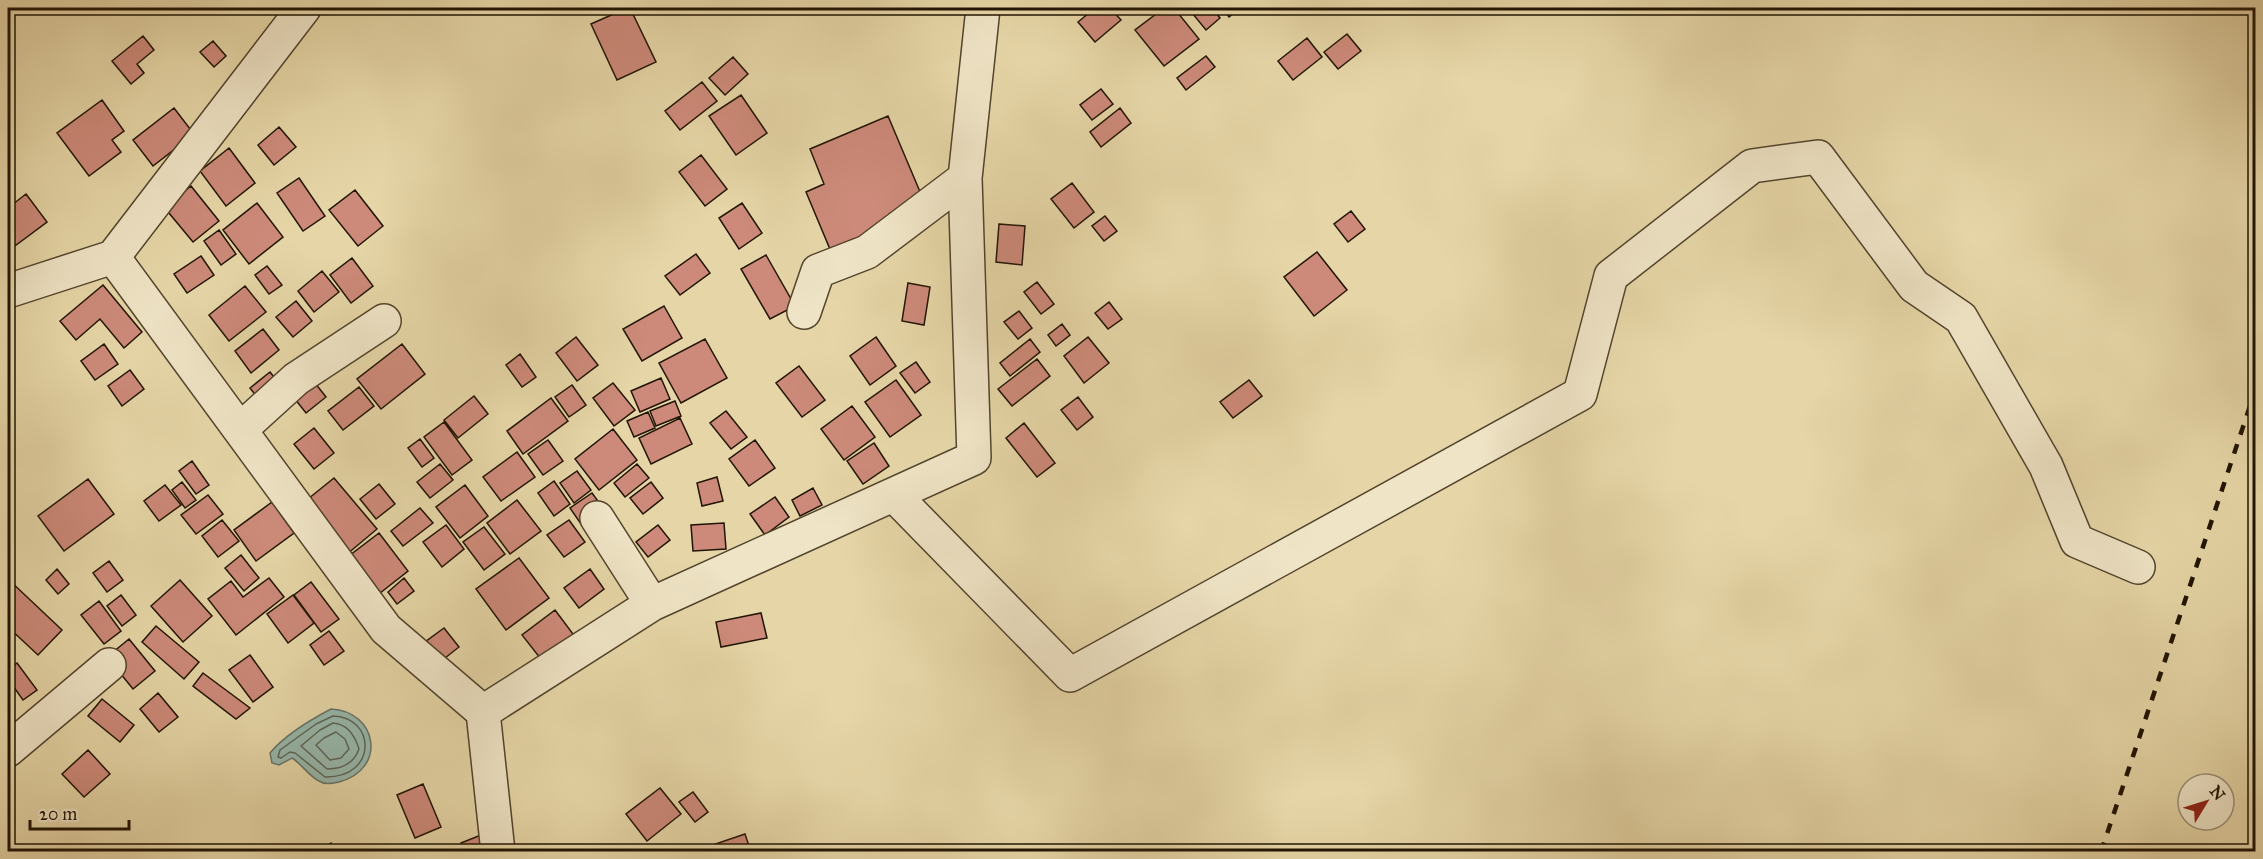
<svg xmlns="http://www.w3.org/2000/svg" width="2263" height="859" viewBox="0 0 2263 859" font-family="'IM FELL Great Primer',serif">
<rect width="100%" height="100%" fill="#e6d6a7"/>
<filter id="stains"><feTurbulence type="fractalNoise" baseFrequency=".00333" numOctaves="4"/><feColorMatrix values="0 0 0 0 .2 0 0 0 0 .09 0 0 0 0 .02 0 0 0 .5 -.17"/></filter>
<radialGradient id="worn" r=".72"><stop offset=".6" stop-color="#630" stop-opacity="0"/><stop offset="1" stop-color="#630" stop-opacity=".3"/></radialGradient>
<!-- water -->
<path fill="#97b8ac" stroke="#677669" stroke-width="1.5" d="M331,709c46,2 57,60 8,73 -5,1 -13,3 -18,0 -11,-4 -19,-18 -29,-24l-13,7 -7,-2 -2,-10c15,-18 40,-33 61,-44z"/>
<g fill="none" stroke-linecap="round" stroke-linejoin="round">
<!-- shore -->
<path stroke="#5c6658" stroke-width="1.5" d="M333,716c43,1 45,62 -8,61l-30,-24 -5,-1 -9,6 -3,-1 2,-7 36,-26z
M333,723c15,1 22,13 26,26 -5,14 -17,20 -32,20l-26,-23 19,-16z
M336,732l9,7 4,10 -8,9 -11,2 -14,-15 8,-7z"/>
</g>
<!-- building -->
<path fill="#cd8a7a" stroke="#201404" stroke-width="1.5" d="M627,8h3l26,54 -39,18 -26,-56z
M1095,8h15l11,12 -26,22 -17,-20z
M1164,8h10l25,31 -35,27 -29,-36z
M1188,8h24l8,10 -14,12z
M1222,8h19l-12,9z
M1347,34l14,17 -23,18 -14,-17z
M143,36l11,14 -17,14 7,9 -13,11 -19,-23z
M1307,38l15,19 -29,23 -15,-19z
M213,41l13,15 -12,11 -14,-15z
M1206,56l9,11 -29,23 -9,-12z
M733,57l15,17 -23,21 -16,-17z
M702,82l15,19 -37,29 -15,-19z
M1101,89l12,15 -21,16 -12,-15z
M741,95l26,38 -31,22 -27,-39z
M102,100l22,31 -12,9 9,12 -32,24 -32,-43z
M174,108l20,26 -41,32 -20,-26z
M1120,108l11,15 -30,24 -11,-15z
M888,116l41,97 -97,41 -26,-62 18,-8 -14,-35z
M279,127l17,20 -22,18 -16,-20z
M229,148l26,35 -29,23 -26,-35z
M701,155l26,34 -22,17 -26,-34z
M299,178l26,38 -22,15 -26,-38z
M1072,183l22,29 -20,16 -23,-29z
M191,186l28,35 -26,21 -29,-35z
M355,190l28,36 -25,20 -29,-36z
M26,194l21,28 -39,29v-43z
M257,203l26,34 -34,27 -26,-34z
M742,203l20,30 -23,16 -20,-31z
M1351,211l14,18 -17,13 -14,-18z
M1105,216l12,15 -13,10 -12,-15z
M999,224l26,2 -3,39 -26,-3z
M219,230l17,24 -15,11 -17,-24z
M1317,252l30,38 -33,26 -30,-39z
M696,254l14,19 -30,22 -15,-19z
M766,255l29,51 -25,13 -29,-50z
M201,256l13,19 -27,18 -13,-19z
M352,258l21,28 -22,17 -21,-28z
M267,266l15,19 -13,9 -14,-19z
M322,271l17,21 -25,20 -16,-21z
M1037,282l17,22 -13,10 -17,-22z
M908,283l22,4 -6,38 -22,-4z
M103,285l39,47 -18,16 -24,-29 -24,21 -16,-19z
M245,286l21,26 -37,29 -20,-26z
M296,301l16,20 -19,16 -17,-20z
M1109,302l13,17 -14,10 -13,-16z
M664,306l18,32 -40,23 -19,-32z
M1019,311l13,17 -14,11 -14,-17z
M1062,324l8,11 -14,11 -8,-11z
M263,329l16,21 -28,23 -16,-22z
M576,337l22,28 -21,16 -21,-28z
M876,337l20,29 -26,19 -20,-29z
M1088,337l21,26 -25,20 -20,-27z
M705,339l22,39 -46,25 -22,-40z
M1030,339l10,13 -30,24 -10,-13z
M104,344l14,20 -23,16 -14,-19z
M402,344l23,30 -44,35 -24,-30z
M520,354l16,23 -14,10 -16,-22z
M1037,359l13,17 -38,30 -14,-17z
M916,362l14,20 -15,11 -15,-20z
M799,366l26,34 -23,17 -26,-34z
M130,370l14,19 -22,17 -14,-20z
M270,372l11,14 -20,16 -11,-14z
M661,378l9,21 -30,13 -9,-21z
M896,380l25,35 -31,22 -25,-35z
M1249,380l13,16 -29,22 -13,-16z
M315,383l11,14 -20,16 -11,-14z
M613,383l22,27 -21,16 -21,-28z
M572,385l14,20 -17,12 -14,-20z
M359,387l15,19 -31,24 -15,-19z
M474,396l14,18 -30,24 -14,-18z
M1078,397l15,20 -16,13 -16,-20z
M551,398l17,23 -45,33 -16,-23z
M675,401l6,15 -25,10 -6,-15z
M852,406l23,31 -31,23 -23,-31z
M726,411l21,26 -16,12 -21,-26z
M648,412l7,16 -21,9 -7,-16z
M680,418l12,26 -41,20 -12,-26z
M444,422l28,38 -20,15 -28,-38z
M1024,423l31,40 -18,14 -31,-39z
M314,428l20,25 -20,16 -20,-25z
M613,429l24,31 -38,30 -24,-31z
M420,439l14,19 -12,9 -14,-19z
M548,440l15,21 -20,14 -15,-21z
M755,440l20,28 -26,18 -20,-27z
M874,443l15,23 -26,18 -16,-23z
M517,452l18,25 -34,24 -18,-24z
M192,461l17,24 -13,9 -17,-23z
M440,464l13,16 -23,18 -13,-16z
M637,464l12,14 -24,19 -11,-14z
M577,471l14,19 -17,13 -14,-20z
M717,477l6,24 -21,5 -5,-23z
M334,478l43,51 -31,26 -43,-52z
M88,479l26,35 -50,37 -26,-35z
M554,481l16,23 -16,12 -16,-23z
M182,482l14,18 -11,8 -13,-18z
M651,482l12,16 -20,16 -13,-16z
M379,484l16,20 -19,15 -16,-20z
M165,485l16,20 -22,16 -15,-20z
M465,485l23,31 -28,22 -24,-31z
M813,488l9,17 -22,11 -8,-16z
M592,493l11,15 -22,16 -11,-16z
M208,495l15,19 -27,20 -15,-19z
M775,497l14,20 -24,18 -15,-21z
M517,500l24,31 -31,23 -23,-31z
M272,502l22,31 -38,28 -22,-31z
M420,508l13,15 -30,23 -12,-15z
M222,520l17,21 -21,16 -16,-21z
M569,520l16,22 -21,15 -17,-22z
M724,523l2,26 -33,2 -2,-26z
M446,525l18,24 -22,18 -19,-25z
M658,525l12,15 -22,17 -12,-15z
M484,527l21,27 -21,16 -21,-28z
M379,533l29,38 -33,26 -30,-38z
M241,555l18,23 -15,13 -19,-23z
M519,558l30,40 -43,32 -30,-41z
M109,561l14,19 -16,12 -14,-19z
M57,569l12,15 -11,10 -12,-14z
M590,569l14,20 -25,19 -15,-20z
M269,578l15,19 -48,38 -28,-36 23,-18 12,16z
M404,578l10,13 -17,13 -9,-12z
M8,579l54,51 -24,25 -30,-28z
M180,580l32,36 -29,26 -32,-36z
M311,582l28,37 -18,13 -27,-37z
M121,595l15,20 -14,11 -15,-20z
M293,595l21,28 -26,20 -21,-29z
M99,601l22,30 -17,13 -23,-29z
M555,610l21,28 -32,25 -22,-28z
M761,613l6,25 -46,9 -5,-25z
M156,626l43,36 -15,17 -42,-37z
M444,628l15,19 -19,15 -15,-20z
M329,631l15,20 -20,14 -14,-20z
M129,639l26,32 -22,18 -26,-32z
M250,655l23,32 -20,15 -24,-32z
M17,663l20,27 -14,10 -15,-21v-9z
M203,673l47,35 -14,11 -43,-33z
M158,693l20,24 -19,15 -19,-23z
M102,699l32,26 -14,17 -32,-26z
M88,750l22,24 -26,23 -22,-23z
M423,784l18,43 -26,11 -18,-43z
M660,788l21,26 -34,27 -21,-27z
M693,792l15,20 -13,10 -16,-20z
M745,834l6,18h-59z
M481,835l7,17h-24l-3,-9z
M331,843l6,9h-19z"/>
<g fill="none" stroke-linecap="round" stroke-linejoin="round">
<defs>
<path id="minor" d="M304,8l-191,249 273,372 97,83
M8,291l105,-34
M804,312l14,-41 49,-19 98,-74
M240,430l56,-51 88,-58
M894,495l176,180 510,-281 31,-118 141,-110 66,-9 96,129 47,32 85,148 31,75 61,26
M597,518l55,86
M8,750l101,-85
M498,852l-15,-140 169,-108 322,-146 -9,-280 18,-170"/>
</defs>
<!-- minor casing -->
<use href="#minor" stroke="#52442d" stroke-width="36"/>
<!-- minor -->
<use href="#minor" stroke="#efe4c6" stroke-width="33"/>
<!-- rail -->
<path stroke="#201404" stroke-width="4.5" stroke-dasharray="10 10" stroke-linecap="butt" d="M2101,852l155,-464"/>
</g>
<!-- margin -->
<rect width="2263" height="859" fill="none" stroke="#e6d6a7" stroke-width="30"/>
<rect x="9" y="9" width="2245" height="841" fill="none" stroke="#201404" stroke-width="3"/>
<rect x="15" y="15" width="2233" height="829" fill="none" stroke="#201404" stroke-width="1.5"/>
<!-- north arrow -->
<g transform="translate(2206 802) rotate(52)"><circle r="28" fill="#efe4c6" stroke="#9c9178" stroke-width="1.5"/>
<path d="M0-4.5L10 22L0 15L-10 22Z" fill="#8f2418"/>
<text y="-9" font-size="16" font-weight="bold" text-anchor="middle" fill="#201404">N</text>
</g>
<!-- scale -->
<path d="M30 820v9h99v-9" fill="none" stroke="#201404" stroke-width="3"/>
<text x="39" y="820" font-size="18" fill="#201404" stroke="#efe4c6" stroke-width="4.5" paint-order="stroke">20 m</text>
<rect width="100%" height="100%" filter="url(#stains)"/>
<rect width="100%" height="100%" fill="url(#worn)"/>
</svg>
